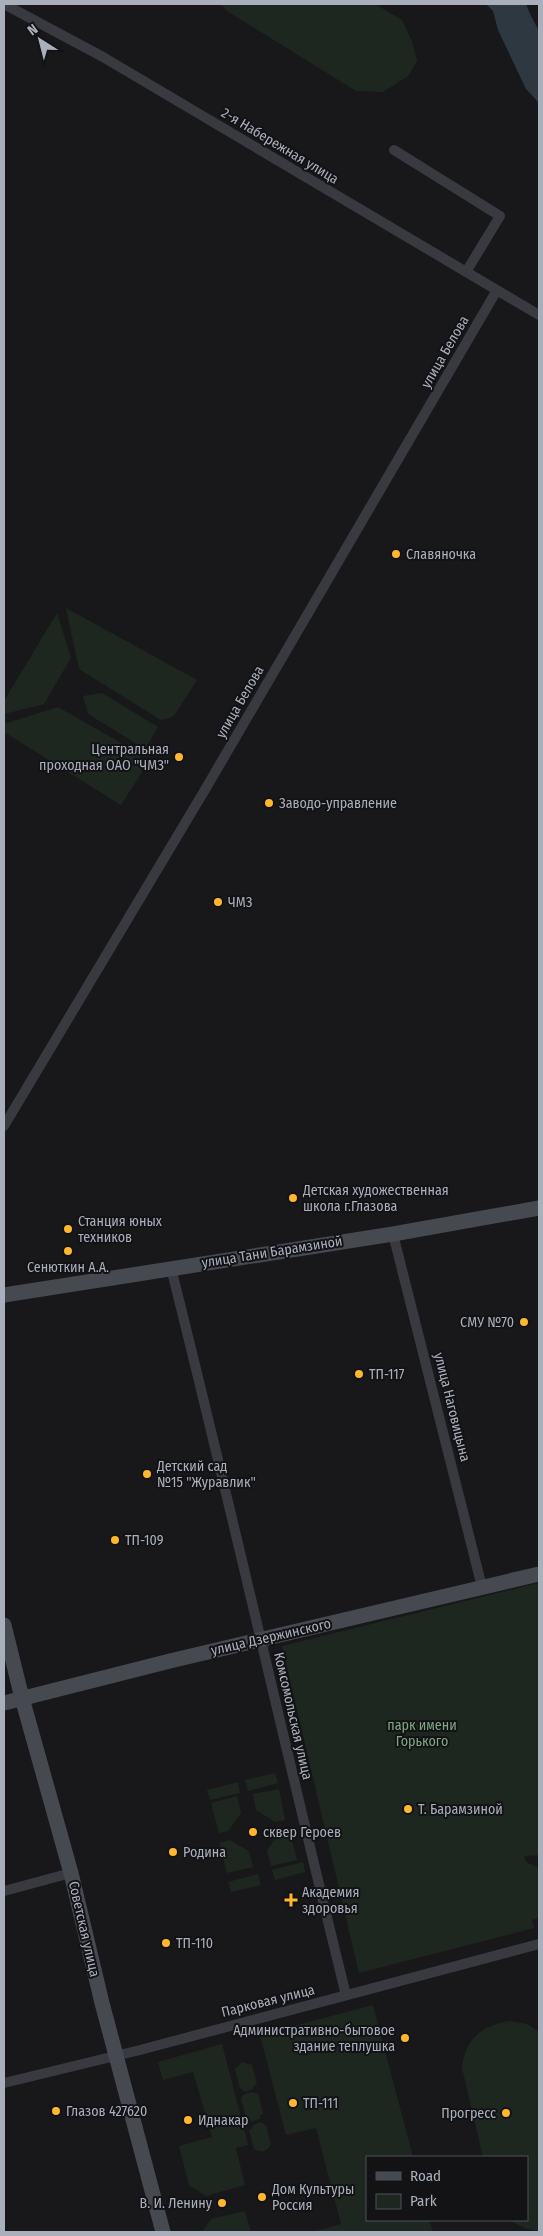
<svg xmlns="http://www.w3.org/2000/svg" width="543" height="2236" viewBox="0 0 543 2236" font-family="'Fira Sans Condensed',sans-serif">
<rect width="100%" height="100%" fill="#18181b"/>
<!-- green -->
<path fill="#1e271f" d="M221,4h154l27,16 10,21 5,20 -9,15 -25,16 -27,-1 -129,-80z
M66,608l131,72 -23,36 -13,4 -82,-51z
M57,613l14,45 -27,46 -40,10v-13z
M102,693l56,34 -13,22 -57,-35 -5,-18z
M58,707l82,47 2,18 -21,33 -117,-73v-8z
M539,1583v272l-15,1 2,6 13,6v50l-7,2 2,8 -175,45 -77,-327z
M275,1773l3,10 -30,8 -3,-11z
M238,1782l2,11 -30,7 -3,-10z
M279,1789l6,31 -10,2 -19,-12 -3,-16z
M237,1796l4,17 -13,18 -9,2 -8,-30z
M289,1829l8,31 -26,6 -4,-16 13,-18z
M229,1840l20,11 4,16 -26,6 -8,-30z
M303,1862l2,10 -30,8 -3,-10z
M258,1874l3,11 -30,7 -3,-10z
M373,2005l40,152h-46v63h62l4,12h-121l29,-8 -25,-96 -30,7 -26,-100z
M509,2021l18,3 12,8v199l-12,-2 -19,-9h19v-63h-44l-21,-89c3,-29 19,-42 47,-47z
M222,2044l26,101 -12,3 9,37 -39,11 -17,-11 -10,-39 33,-9 -19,-65 -30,8 -5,-18z
M242,2062l10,3 5,19 -3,1 -1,4 -8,3 -5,-4 -5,-19z
M252,2092l6,2 5,20 -3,1v4l-8,2 -6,-3 -5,-20 3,-4z
M261,2122l5,4 5,19c-5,7 -10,8 -17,4l-5,-19 3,-1 1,-4z
M245,2211l6,21h-49l9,-13z"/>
<!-- water -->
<path fill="#2d3841" d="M486,4h40l4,10 9,17v72l-13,-14 -28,-59 -5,-19z"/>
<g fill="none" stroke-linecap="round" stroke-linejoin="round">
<!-- street -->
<path stroke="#393a40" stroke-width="10" d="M4,4l99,53 436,258
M394,150l106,66 -34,56
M4,1126l202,-338 291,-498
M393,1234l89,353
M171,1268c61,242 115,485 175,727
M4,1891l67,-18
M4,2083l136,-33 399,-106"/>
<!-- secondary -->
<path stroke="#474951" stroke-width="15" d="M4,1295l389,-61 146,-26
M4,1625l18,73 49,175 31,130 61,229
M4,1703l170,-43 365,-86"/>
</g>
<!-- markers -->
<g fill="#ffb72d" stroke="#131316" stroke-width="2">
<circle cx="396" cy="554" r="5"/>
<circle cx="179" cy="757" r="5"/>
<circle cx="269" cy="803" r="5"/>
<circle cx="218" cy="902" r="5"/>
<circle cx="293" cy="1198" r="5"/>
<circle cx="68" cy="1229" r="5"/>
<circle cx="68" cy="1251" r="5"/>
<circle cx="524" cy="1322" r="5"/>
<circle cx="359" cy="1374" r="5"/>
<circle cx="147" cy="1474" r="5"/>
<circle cx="115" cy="1540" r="5"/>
<circle cx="408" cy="1809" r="5"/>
<circle cx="253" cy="1832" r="5"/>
<circle cx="173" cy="1852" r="5"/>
<path d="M288.5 1892.5h5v5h5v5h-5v5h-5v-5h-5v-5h5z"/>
<circle cx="166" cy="1943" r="5"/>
<circle cx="405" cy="2038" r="5"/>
<circle cx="293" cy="2103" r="5"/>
<circle cx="56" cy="2111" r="5"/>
<circle cx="506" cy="2113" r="5"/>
<circle cx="188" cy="2120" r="5"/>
<circle cx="262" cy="2197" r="5"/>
<circle cx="222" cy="2203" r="5"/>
</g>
<g text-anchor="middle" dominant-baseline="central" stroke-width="4" stroke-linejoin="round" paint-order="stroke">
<!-- street labels -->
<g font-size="14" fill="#aaafbc" stroke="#131316">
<text transform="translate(280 146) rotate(31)">2-я Набережная улица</text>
<text transform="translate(445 352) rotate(-60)">улица Белова</text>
<text transform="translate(240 702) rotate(-60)">улица Белова</text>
<text transform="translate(272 1252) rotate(-9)">улица Тани Барамзиной</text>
<text transform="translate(452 1407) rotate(76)">улица Наговицына</text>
<text transform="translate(271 1637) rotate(-13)">улица Дзержинского</text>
<text transform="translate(293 1716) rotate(77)">Комсомольская улица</text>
<text transform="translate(84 1929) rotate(77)">Советская улица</text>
<text transform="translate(268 2001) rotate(-14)">Парковая улица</text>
</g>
<!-- poi labels -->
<g font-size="14" fill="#aaafbc" stroke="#131316" text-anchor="start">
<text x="406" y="554">Славяночка</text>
<text x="169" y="749" text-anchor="end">Центральная<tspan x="169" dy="16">проходная ОАО "ЧМЗ"</tspan></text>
<text x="279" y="803">Заводо-управление</text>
<text x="228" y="902">ЧМЗ</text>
<text x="303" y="1190">Детская художественная<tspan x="303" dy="16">школа г.Глазова</tspan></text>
<text x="78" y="1221">Станция юных<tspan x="78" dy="16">техников</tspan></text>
<text x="68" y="1267" text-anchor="middle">Сенюткин А.А.</text>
<text x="514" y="1322" text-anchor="end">СМУ №70</text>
<text x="369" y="1374">ТП-117</text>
<text x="157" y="1466">Детский сад<tspan x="157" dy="16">№15 "Журавлик"</tspan></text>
<text x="125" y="1540">ТП-109</text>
<text x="418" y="1809">Т. Барамзиной</text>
<text x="263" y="1832">сквер Героев</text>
<text x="183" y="1852">Родина</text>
<text x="302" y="1892">Академия<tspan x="302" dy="16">здоровья</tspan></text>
<text x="176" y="1943">ТП-110</text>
<text x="395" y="2030" text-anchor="end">Административно-бытовое<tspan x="395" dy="16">здание теплушка</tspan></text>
<text x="303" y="2103">ТП-111</text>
<text x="66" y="2111">Глазов 427620</text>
<text x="496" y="2113" text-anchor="end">Прогресс</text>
<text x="198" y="2120">Иднакар</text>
<text x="272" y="2189">Дом Культуры<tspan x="272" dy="16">Россия</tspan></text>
<text x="212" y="2203" text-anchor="end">В. И. Ленину</text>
</g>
<!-- park labels -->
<g font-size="14" fill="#7fa881" stroke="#131316">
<text x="422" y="1725">парк имени<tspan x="422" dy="16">Горького</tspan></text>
</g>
</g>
<!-- border -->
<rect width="543" height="2236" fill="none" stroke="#aaafbc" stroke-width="10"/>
<!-- legend -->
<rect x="366" y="2156" width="162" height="65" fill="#131316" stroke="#4f5158"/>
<rect x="376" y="2172" width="25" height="8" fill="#474951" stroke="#4f5158"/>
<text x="410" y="2181" font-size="15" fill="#aaafbc">Road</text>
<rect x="376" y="2194" width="25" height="15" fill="#1e271f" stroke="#4f5158"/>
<text x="410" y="2206" font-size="15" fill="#aaafbc">Park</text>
<!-- north arrow -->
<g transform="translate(40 40) rotate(324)" stroke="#131316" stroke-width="4" paint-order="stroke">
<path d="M0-4L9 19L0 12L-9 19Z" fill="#aaafbc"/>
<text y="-8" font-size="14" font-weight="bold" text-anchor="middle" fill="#aaafbc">N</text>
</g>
</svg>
